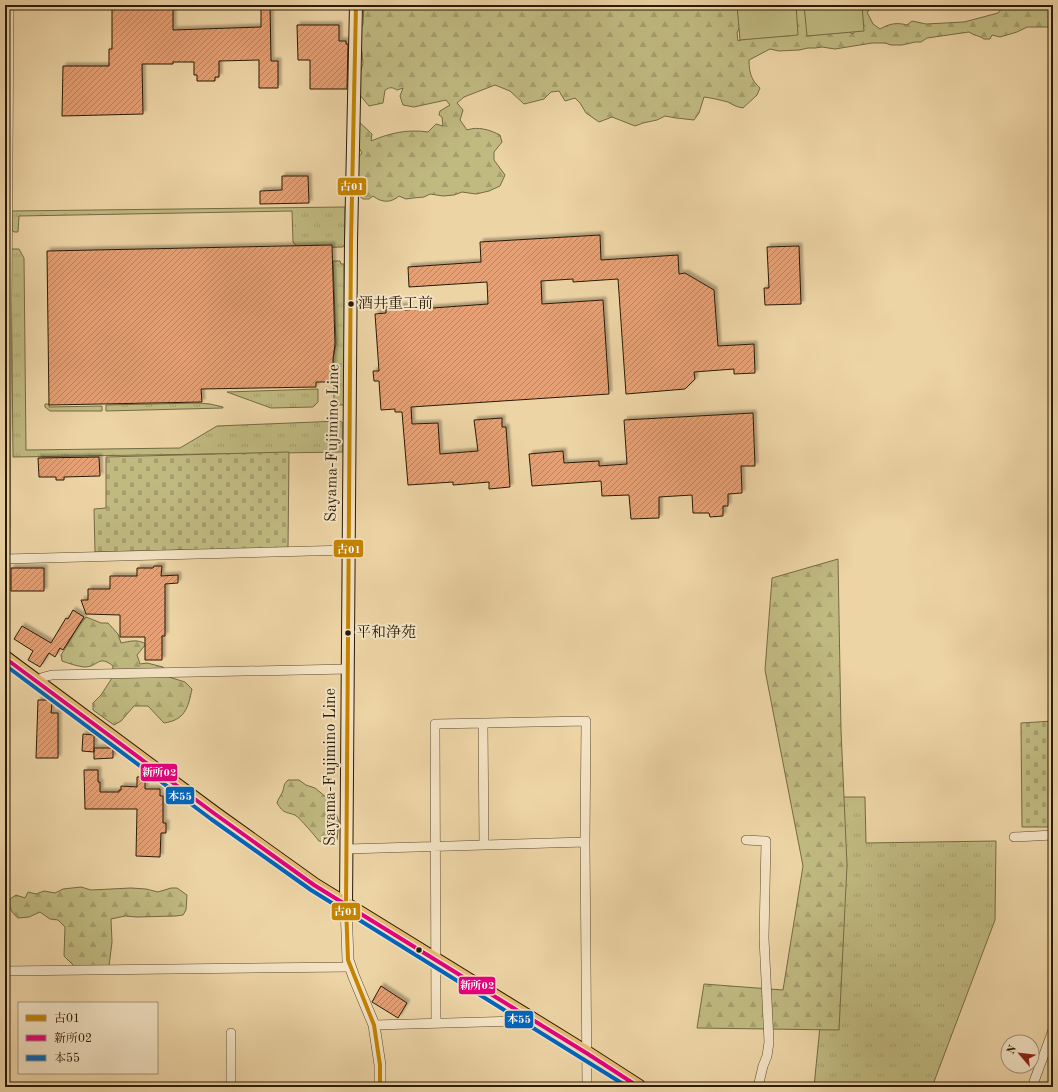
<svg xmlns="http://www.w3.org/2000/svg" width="1058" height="1092" viewBox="0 0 1058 1092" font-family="'Old Standard TT','Noto Serif JP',serif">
<defs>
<pattern id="grass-tufts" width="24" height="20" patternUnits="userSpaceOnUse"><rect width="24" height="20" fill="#c0ba81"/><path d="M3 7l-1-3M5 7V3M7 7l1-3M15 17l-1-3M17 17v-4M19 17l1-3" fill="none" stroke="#a59f6e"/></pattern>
<pattern id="forest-firs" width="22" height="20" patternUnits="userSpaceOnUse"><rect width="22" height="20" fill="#c0ba81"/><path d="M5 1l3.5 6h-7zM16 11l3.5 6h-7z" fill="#a59f6e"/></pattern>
<pattern id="cemetery-stones" width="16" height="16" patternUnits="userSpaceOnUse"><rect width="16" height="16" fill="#c0ba81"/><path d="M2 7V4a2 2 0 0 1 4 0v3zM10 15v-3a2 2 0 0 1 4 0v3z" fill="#a59f6e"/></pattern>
<pattern id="building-hatch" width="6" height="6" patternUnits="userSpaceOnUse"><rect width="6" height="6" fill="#e5a075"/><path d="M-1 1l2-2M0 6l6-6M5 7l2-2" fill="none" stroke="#ba825e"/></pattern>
<filter id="shadow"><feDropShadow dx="3" dy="-3" stdDeviation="1" flood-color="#0004"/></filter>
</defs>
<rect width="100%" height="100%" fill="#edd4a5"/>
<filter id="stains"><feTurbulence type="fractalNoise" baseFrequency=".005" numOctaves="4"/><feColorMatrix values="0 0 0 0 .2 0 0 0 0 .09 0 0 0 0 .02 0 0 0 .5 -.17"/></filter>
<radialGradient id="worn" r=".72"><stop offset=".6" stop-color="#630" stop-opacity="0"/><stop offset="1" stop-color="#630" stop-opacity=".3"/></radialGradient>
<!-- grass -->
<path fill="url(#grass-tufts)" stroke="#756a43" d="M345,207v37l-2,3 -45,1 -5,-6 -1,-31 -273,5 -1,16h-4l-2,-2v-19z
M11,249h8l5,9 2,192 154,-2 37,-22 123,-5 3,2v29l-330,5z
M333,261h7l1,3h3l1,141h-9l-2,-2 -1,-44 3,-15z
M318,389v13l-5,5 -42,1 -44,-16z
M199,403l11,1 13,3v1l-117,3v-6z
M45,404h4v3l53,-1v5h-52l-5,-4z
M837,797h28l1,46 130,-2 -1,79 -63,167h-118l24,-243z"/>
<!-- forest -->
<path fill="url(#forest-firs)" stroke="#756a43" d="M364,5h375l2,19 -4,9 1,8 10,-4 41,-32h18l46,29 8,-10 -8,-19h23l-9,7 6,12 7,5c9,-5 16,-7 27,-4l5,-4 14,3 38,-2 34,-9 6,-8h49v22h-26l-10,5 -17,5 -8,-2 -2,4h-6c-5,-4 -10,-3 -15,-7l-42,6 -6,4h-6l-13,3h-11l-6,-2h-13l-37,6 -13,-2 -7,1h-7l-9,2 -20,1 -9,-2 -21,11c0,12 2,20 11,28l-3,7 -14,13c-6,-1 -10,-3 -15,-6 -8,-2 -16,-4 -24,-5l-5,16 -5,7 -18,-2 -11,-2 -8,4 -14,3 -8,3 -23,-9 -13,5 -13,-9 -6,-10 -5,-5 -10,3 -6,-10 -8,1 -7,7 -20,5 -14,-13 -15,-6 -31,12 -7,6 6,7 -3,10 7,10c11,-4 23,0 33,5l2,7 -8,10v8l11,15 -5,11 -11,5 -13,3 -14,-2 -8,3 -11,1 -13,-2 -6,3 -11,1 -7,1 -7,-3c-8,7 -17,7 -26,0l-4,3h-6l-6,-5 -2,-33 7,-8 -5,-9v-24l15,14 -1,7c19,-8 36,-12 57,-9l8,-8 7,2 -1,-9 -3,-2 1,-4 10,-6 -4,-5 -32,7 -11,-2 -3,-9 3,-8 -6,2c-5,-3 -7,-3 -12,0l-2,13 -14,3 -10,-12 -1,-17 5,-13 -1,-12 -3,-10 1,-11 3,-7z
M838,559l3,171 6,135 -8,165 -142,-2 7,-44 79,6 20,-124 -38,-196 7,-92z
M86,617l15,6h7l10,11 3,9c10,-2 16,-4 25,1l-9,11 3,9 7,-1 16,4 6,10 16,5 7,7c-4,19 -7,31 -28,34l-16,-17h-14l-13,15 -7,4 -21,-15v-7l8,-8 11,-17 1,-12c-15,-12 -14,1 -29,1 -8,-1 -16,-4 -22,-6l-1,-6c8,-12 15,-28 25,-38z
M288,780h11l7,5 9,3 17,14 7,20 -2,18 -7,4 -11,-3c-4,-5 -19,-23 -24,-26 -11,-4 -11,-1 -18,-12 1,-4 3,-6 5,-10 3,-6 0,-7 6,-13z
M81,887l10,3 40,-2 15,1 12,3 13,-4h6l10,7 -1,15 -3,5 -7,1 -39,1 -12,-1 -14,3 1,23 -3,24 -34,1 -11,-11 1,-29 -7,-7 -8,-1 -10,-7 -11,5 -11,1c-7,-6 -9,-10 -8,-19l6,-4 9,3 3,-6 8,2 8,-3 11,2 8,-4z"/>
<!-- cemetery -->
<path fill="url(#cemetery-stones)" stroke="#756a43" d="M289,452l-1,96 -193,4 -1,-43 12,-1v-51z
M1053,721v106h-31l-1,-104z"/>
<!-- pitch -->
<path fill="#c0ba81" stroke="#756a43" d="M737,5h59l2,30 -58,5z
M804,5h58l2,26 -57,5z"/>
<!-- building -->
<path fill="url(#building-hatch)" stroke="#2a1b05" filter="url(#shadow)" d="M112,5h61v25l88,-3v-22h9l1,56h7v27h-19v-28l-40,1v16h-4v4h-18v-6h-3v-13h-21v2h-31l1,50 -81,2 1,-50h46v-17h3z
M297,25h42v16h7v3h2l-1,45h-37v-29h-12z
M282,176h26l1,27 -49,1v-13l22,-1z
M600,235l1,25 77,-5 1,19 6,-1 29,17 4,56 36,-2 1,29 -21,1v-5l-40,3 1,7 -10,10 -59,5 -8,-115 -45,3v-3l-32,2 1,23 61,-4 6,94 -198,13 1,17 26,-1 2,31 38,-3 -4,-31 28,-2v9h4l4,60 -21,2v-7l-36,3v-3l-45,3 -6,-73h-7v-3l-14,1 -2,-29h-5l-1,-10h6l-4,-57 11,-1v-6l19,-1v4l83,-6 -1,-22 -78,5 -1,-20 73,-5 -1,-20z
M332,245l3,99 -2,15v23h-17v5l-115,2 1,13 -153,3 -2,-154z
M799,246l2,58 -36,1 -1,-17h5l-2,-41z
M753,413l2,53h-14l1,27 -14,1v12h-5v10l-13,1 -1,-4h-16l-1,-18 -33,2v21l-28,1 -2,-24 -27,1 -1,-15 -69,5 -3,-32 34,-3 1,12 35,-2v5l28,-2 -3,-44z
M99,457l1,19 -36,1v3h-8v-3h-17l-1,-19z
M154,566h8l-1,10 17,-1v8l-13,1v52h-3v24h-17v-23h-25v-22l-34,-1 -5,-14h7v-11h22v-13h27v-8h16z
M11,568h33v23h-33z
M73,610l11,7 -21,33 -3,-2 -5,9 -6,-4 -9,14 -12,-7 5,-9 -19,-12 8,-13 29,17 15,-25 2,1z
M38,700h9l5,3 -1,10h7v45h-22z
M83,734l11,1v17l-12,-1z
M94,748h17l2,1v9l-19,1z
M84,770h14v12h2v10h19v-2h2v-4l16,1v-10h8v12h15v7h3v27h3v10h-5l-1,24 -24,-1 1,-47h-52z
M381,986l26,17 -9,15 -26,-16z"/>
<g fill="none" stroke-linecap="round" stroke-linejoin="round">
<defs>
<path id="minor" d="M5,559l344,-9
M5,596l4,-591
M36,681l8,-4 8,-2 296,-6
M483,724l1,120
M1014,837l39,-2
M746,840l20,1 -2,97 5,104 -2,14 -4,10 -5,21
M347,849l238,-7
M5,971l345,-4
M436,1023l-1,-299 151,-3 -1,121 2,245
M374,1025l142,-4 16,-2
M231,1087v-54
M1032,1087l21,-57"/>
<path id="tertiary" d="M346,906l2,54 6,17 20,48 6,40v22"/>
<path id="secondary" d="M346,906l5,-665 5,-236"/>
<path id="primary" d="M5,658l210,156 99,71 274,169 51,33"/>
</defs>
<!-- minor casing -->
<use href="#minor" stroke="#5b492d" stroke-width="10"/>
<!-- tertiary casing -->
<use href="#tertiary" stroke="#5b492d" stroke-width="12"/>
<!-- secondary casing -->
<use href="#secondary" stroke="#2a1b05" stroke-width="14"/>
<!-- primary casing -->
<use href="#primary" stroke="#2a1b05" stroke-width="16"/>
<!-- minor -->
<use href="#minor" stroke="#f3e3c4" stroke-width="9"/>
<!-- tertiary -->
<use href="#tertiary" stroke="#f3e3c4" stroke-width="11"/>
<!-- secondary -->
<use href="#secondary" stroke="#f3e3c4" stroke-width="12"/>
<!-- primary -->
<use href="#primary" stroke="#e6ba72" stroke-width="14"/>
<defs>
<path id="bus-1" d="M356,5l-5,236 -5,665 2,54 26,65 6,40v22"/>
<path id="bus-2" d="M5,658l210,156 99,71 274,169 51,33"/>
<path id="bus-3" d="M5,665l206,154 100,71 317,197"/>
</defs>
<!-- bus-1 casing -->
<use href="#bus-1" stroke="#f3e3c4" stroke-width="7"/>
<!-- bus-2 casing -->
<use href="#bus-2" stroke="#f3e3c4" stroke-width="7"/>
<!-- bus-3 casing -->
<use href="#bus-3" stroke="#f3e3c4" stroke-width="7"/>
<!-- bus-1 -->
<use href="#bus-1" stroke="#c48301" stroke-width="4"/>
<!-- bus-2 -->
<use href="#bus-2" stroke="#e5007d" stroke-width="4"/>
<!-- bus-3 -->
<use href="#bus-3" stroke="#0065bd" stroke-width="4"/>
</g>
<!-- markers -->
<g fill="#2a1b05" stroke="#f3e3c4" stroke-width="1.5">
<circle cx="351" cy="304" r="3.5"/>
<circle cx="348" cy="633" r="3.5"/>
<circle cx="419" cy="950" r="3.5"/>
</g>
<g text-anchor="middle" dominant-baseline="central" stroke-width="4" stroke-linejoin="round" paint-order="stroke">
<!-- bus labels -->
<g font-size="15" fill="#2a1b05" stroke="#f3e3c4" text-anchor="start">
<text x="358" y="304">酒井重工前</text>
<text x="356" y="633">平和浄苑</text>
</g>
<!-- street labels -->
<g font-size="16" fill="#2a1b05" stroke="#f3e3c4">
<text transform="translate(333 443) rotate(-89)">Sayama-Fujimino Line</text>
<text transform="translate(331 767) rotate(-90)">Sayama-Fujimino Line</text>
</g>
</g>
<g stroke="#f3e3c4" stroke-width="1.5">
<rect x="337" y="177" width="30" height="19" rx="4" fill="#c48301"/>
<rect x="333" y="539" width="31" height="19" rx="4" fill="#c48301"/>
<rect x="140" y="763" width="38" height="19" rx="4" fill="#e5007d"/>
<rect x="165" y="786" width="30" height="19" rx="4" fill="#0065bd"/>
<rect x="331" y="902" width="30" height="19" rx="4" fill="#c48301"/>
<rect x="458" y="976" width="38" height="19" rx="4" fill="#e5007d"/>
<rect x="504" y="1010" width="30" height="19" rx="4" fill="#0065bd"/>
</g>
<g font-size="11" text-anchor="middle" font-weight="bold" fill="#fff">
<text x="352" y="190">古01</text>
<text x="349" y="553">古01</text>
<text x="159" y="776">新所02</text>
<text x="180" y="800">本55</text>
<text x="346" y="915">古01</text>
<text x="477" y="989">新所02</text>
<text x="519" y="1023">本55</text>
</g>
<!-- margin -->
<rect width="1058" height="1092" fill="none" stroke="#edd4a5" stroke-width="20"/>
<rect x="6" y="6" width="1046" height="1080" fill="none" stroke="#2a1b05" stroke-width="2"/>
<rect x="10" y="10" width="1038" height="1072" fill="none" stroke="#2a1b05"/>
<!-- legend -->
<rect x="18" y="1002" width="140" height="72" fill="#f3e3c4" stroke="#a39378"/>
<rect x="26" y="1015" width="20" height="6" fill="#c48301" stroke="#a39378"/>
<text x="54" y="1022" font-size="12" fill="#2a1b05">古01</text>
<rect x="26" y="1035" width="20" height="6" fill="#e5007d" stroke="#a39378"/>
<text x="54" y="1042" font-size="12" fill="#2a1b05">新所02</text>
<rect x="26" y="1055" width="20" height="6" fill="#0065bd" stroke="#a39378"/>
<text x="54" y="1062" font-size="12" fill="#2a1b05">本55</text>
<!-- north arrow -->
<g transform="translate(1020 1054) rotate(298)"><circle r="19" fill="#f3e3c4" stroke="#a39378"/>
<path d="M0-3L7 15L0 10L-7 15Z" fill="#8f2418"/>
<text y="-6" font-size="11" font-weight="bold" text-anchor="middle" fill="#2a1b05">N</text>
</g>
<rect width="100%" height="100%" filter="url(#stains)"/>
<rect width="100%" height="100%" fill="url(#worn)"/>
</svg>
